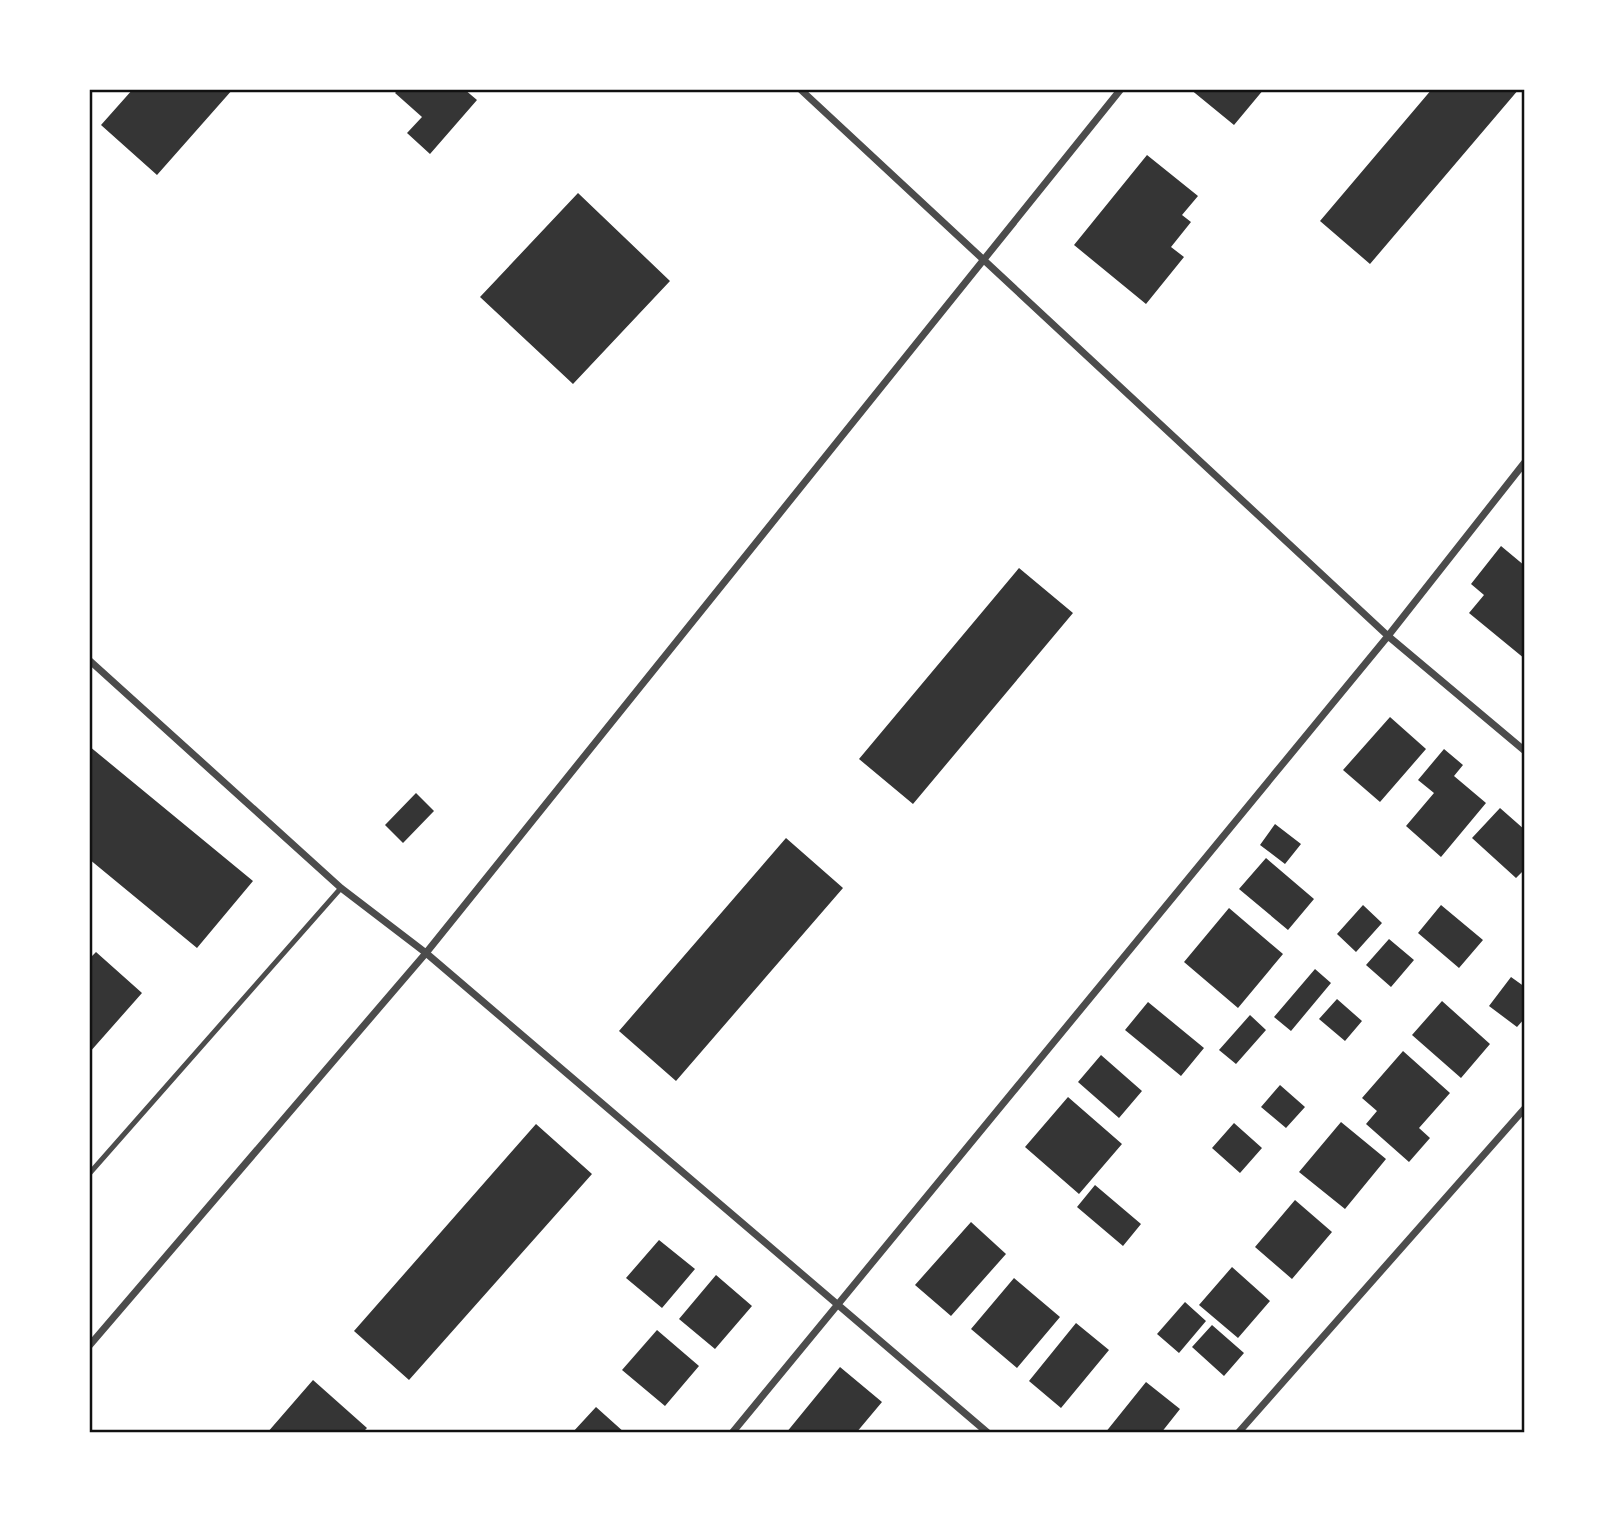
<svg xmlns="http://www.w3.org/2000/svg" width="1614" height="1522" viewBox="0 0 1614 1522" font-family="Raleway,sans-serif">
<rect width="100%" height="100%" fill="#fff"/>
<!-- building -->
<path fill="#353535" d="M133,89h100l-76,86 -56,-50z
M399,89h65l13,11 -47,54 -23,-21 15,-16 -27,-24z
M1190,89h74l-30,36z
M1432,89h87l-149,175 -50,-43z
M1147,155l51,41 -16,19 9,7 -20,25 13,10 -38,47 -72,-59z
M578,193l92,88 -97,103 -93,-87z
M1501,546l24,20v93l-56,-46 15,-18 -13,-11z
M1019,568l54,45 -160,191 -54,-45z
M1390,717l36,32 -46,53 -37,-32z
M89,746l164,135 -56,67 -108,-89z
M1444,749l19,16 -9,11 32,27 -45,54 -35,-31 28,-33 -16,-13z
M416,793l18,18 -31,32 -18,-18z
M1500,808l25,22v39l-9,9 -44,-40z
M1275,824l26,20 -16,20 -25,-19z
M786,838l57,50 -167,193 -57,-50z
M1266,858l48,41 -26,31 -49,-41z
M1363,905l19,18 -26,29 -19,-18z
M1441,905l42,35 -24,28 -41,-35z
M1229,908l54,46 -45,54 -54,-46z
M1389,939l25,21 -23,27 -25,-22z
M96,952l46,41 -53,60v-94z
M1315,969l16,14 -40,48 -17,-14z
M1511,977l14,10v31l-8,9 -28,-21z
M1337,999l25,22 -17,20 -26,-22z
M1442,1001l48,43 -29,34 -49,-43z
M1148,1002l56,46 -23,28 -56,-46z
M1250,1015l16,15 -30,34 -17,-14z
M1403,1051l47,42 -31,35 11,10 -21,24 -43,-38 11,-13 -15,-13z
M1101,1055l41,36 -23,27 -41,-36z
M1280,1085l25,22 -19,21 -25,-21z
M1068,1097l54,47 -43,50 -54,-47z
M1341,1122l45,37 -41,50 -46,-37z
M1234,1123l28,25 -22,25 -28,-25z
M536,1124l56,50 -183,206 -55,-49z
M1095,1185l46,39 -18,22 -46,-39z
M1295,1200l37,32 -40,47 -37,-32z
M971,1222l35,32 -55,62 -36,-31z
M659,1240l36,29 -33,39 -36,-30z
M1232,1267l38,34 -32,37 -39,-33z
M716,1275l36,31 -37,43 -36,-30z
M1014,1278l46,39 -43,51 -46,-39z
M1185,1302l21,19 -27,32 -22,-19z
M1076,1323l33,27 -48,58 -32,-27z
M1212,1325l32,28 -20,23 -32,-29z
M657,1330l42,36 -34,40 -43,-36z
M840,1367l42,35 -26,31h-70z
M313,1380l54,48 -5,5h-95z
M1146,1382l34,27 -19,24h-56z
M596,1407l29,26h-53z"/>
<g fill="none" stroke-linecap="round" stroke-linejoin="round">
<!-- service -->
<path stroke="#4c4c4c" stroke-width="5" d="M89,1174l252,-286"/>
<!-- minor -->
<path stroke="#4c4c4c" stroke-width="7" d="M800,89l588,547 137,115
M89,660l252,228 85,65 562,480
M89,1346l337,-393 695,-864
M732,1433l656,-797 137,-174
M1238,1433l287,-325"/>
</g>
<!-- border -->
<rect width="1614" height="1522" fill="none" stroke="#ffffff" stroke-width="182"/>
<rect x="91" y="91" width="1432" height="1340" fill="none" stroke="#111" stroke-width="2.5"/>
</svg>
